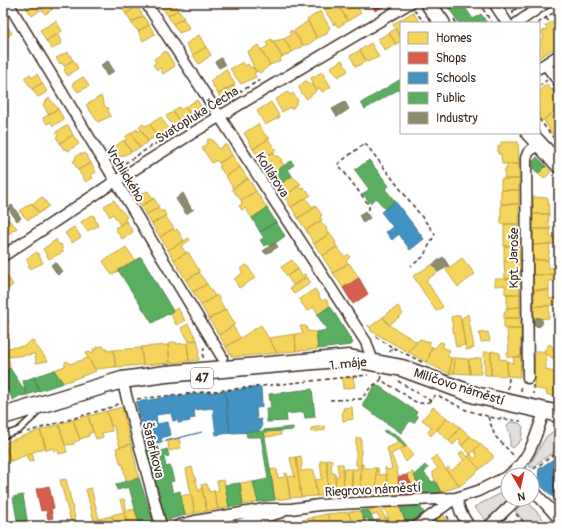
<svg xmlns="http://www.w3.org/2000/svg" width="562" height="529" viewBox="0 0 562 529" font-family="Pangolin,sans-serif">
<rect width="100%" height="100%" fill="#fff"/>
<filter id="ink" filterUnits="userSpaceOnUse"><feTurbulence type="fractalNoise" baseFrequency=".025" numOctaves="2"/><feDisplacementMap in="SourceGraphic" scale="8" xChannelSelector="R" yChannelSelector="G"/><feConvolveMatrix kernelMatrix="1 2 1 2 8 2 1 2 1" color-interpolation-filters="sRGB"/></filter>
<g filter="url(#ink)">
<!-- green -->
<path fill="#e2e0de" stroke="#8e857e" d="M510,422l9,1 4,4 -2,13 -8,8 -3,-2v-12l-3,-8z
M559,427v21l-28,20 -2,-2 17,-29z
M508,490v9h3l-24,22 -13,-14z
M526,500l19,21 -5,5h-12l-13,-15z"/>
<!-- homes -->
<path fill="#f6d55c" stroke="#bea249" d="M30,3h7l5,6 -10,7 -7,-10z
M37,3h12l4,6 -8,5z
M119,3h16l2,3 -11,8z
M168,3h8l2,7 -10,6 -6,-9z
M355,3l6,10 -13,8 -10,-16z
M338,5l10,16 -10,6 -3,-4 -1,2 -10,-16z
M137,6l6,10 -12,6 -5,-8z
M178,10l6,8 -11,6 -5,-8z
M320,11l10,17 -2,2 -1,4 -10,4 -10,-18z
M413,12l6,9 -3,2h-15l-1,-3z
M143,16l6,9 -11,6 -7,-8z
M183,18l7,11 -11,4 -6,-9z
M400,20l1,3 -1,13 -7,-12z
M559,20v25l-20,13v-17l5,-4 -3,-5 6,-3 -2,-3 8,-5 2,2z
M56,21l6,10 -16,10 -6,-11z
M308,21l9,17 -9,7h-5l-9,-14z
M4,22l8,11 -6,6 -3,-2z
M149,25l6,9 -12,7 -5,-10z
M395,29l6,9v3l-5,3 -7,-11z
M292,30l11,16 -11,6 -8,-13 7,-4 -2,-3z
M389,33l7,11 -11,7 -7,-12z
M57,34l5,9 -10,6 -6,-8z
M199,35l7,12 -13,8 -7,-11z
M271,39l11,18 -2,1 1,3 -11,4 -9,-15 7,-4 -2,-4z
M284,39l8,13 -10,5 -9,-16z
M371,43l8,14 -12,5 -7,-12z
M258,45l12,20 -10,8 -2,-2 -2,1 -9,-20z
M206,47l5,8 -12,9 -6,-9z
M360,50l6,11 -10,6 -6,-11z
M166,51l9,15 -12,8 -3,-6 -3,2 -4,-5 3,-2 -2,-4z
M68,52l5,8 -9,6 -2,-3 -2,1 -4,-6z
M73,60l5,8 -10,8 -4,-6 2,-2 -2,-2z
M342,60l6,11 -10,6 -7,-10z
M243,62l2,4 3,-2 3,4 2,-1 3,5 -2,1 2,4 -15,7 -11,-15z
M226,69l9,15 -17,10 -8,-13z
M322,72l9,15 -9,5 -2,-4 -4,2 -5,-12z
M30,74l2,4 5,-4 5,9 -10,6 -8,-11z
M83,77l6,9 -11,6 -6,-8z
M305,81h2l3,4 2,-2 4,8 -9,8 -5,-5 -3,-7z
M42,83l5,9 -9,5 -6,-8z
M547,84l12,16v8l-17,13 -3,-4v-27z
M235,85l-2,3 3,5 -14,7 -4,-6z
M287,92l4,3 2,-2 5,8 -5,7 -2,1 -1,-2 -8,5 -7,-12z
M101,96l4,11 4,1 -1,3 3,5 -13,6 -12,-17z
M49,98l9,11 -10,5 -5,-10z
M197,100l8,12 -12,7 -8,-12z
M271,102l9,15 -15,8 -8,-14z
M179,107l2,3 4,-3 8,12 -7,5 -6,-1 -7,-12z
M58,109l6,10 -11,7 -2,-4 -4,2 -4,-6z
M173,112l7,11 -7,4 -7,-11z
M551,114l5,8 3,-2v20l-2,2 -13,-22z
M161,117l10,16 -5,3 -3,-4 -6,4 -7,-12z
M143,124l2,2 5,-2 7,12 -9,5 -9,-14z
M258,124l7,11 5,3 -17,11 -9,-16z
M68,125l5,10 -13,8 -4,-6 2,-2 -2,-3z
M137,129l1,3 3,-2 7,11 -8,7 -9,-15z
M131,133l9,15 -9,4 -7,-11 3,-2 -2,-2z
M73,135l6,9 -11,7 -2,-3 -2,2 -4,-7z
M208,139l5,1 6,9 7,-5 6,11 -13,8 -2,-3 -5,3 -10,-15 5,-4z
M268,139l8,11 -15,10 -8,-11z
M124,140l7,12 -11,5 -6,-10z
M501,142h17l1,22h-17l-1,-10h-3v-8h3z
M273,152l3,5 3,-1 3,4 -2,2h2l3,4 -15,9 -9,-15z
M81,153l1,2 3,-2 6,10 -13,7 -5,-9 3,-2 -1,-2z
M232,155l8,12 -14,9 -7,-9 2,-1 -2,-3z
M91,163l5,9 -5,3 2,3 -7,4 -8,-12z
M507,164h12v15h-15l1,-10h2z
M546,166l5,6 -7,7 -6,-5z
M240,167l8,12 -15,9 -7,-12z
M292,176l9,8 -17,13 -7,-11z
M248,178l8,13 -15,9 -9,-11z
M501,179h18v11h-18z
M298,186l3,3 2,-2 8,8 -20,12 -7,-10z
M501,190h18v14h-18z
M148,191l5,8 -12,7 -6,-10z
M256,191l11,17 -15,10 -7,-10 -3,2 -3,-4 3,-2 -1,-4z
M42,197l7,9 -10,7 -7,-9z
M533,197l15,1 1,16h-16z
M154,198l5,9 -13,8 -5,-9z
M306,198l6,9 3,-2 1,2 -18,11 -7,-11z
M114,200l6,10h1l6,7 -2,2 1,2 -6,4 -7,-11 -3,3 -6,-11z
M31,203l8,10 -11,7 -9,-9z
M501,204h18v20h-18z
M316,207l6,8 -2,2 2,3 -16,10 -8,-12z
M158,208l3,4 2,-2 3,5 -14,9 -6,-9z
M533,214h16l-1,11h2v4h-17z
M91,215l3,1 4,10 -11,5 -6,-9z
M165,216l9,12 -14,9 -8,-13z
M7,218l10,10 -13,9 -1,-16z
M126,221l7,11 -11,7 -7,-11z
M320,221l7,8 -1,1 3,4 -15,10 -8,-14z
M504,224h15v22h-15z
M74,227l7,10 -9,6 -7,-10z
M173,229l1,2 3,-2 7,12 -16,9 -8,-13z
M533,229h17v8l5,1v6l-22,1z
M330,233l6,10 -1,1 2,3 -15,9 -8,-12z
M189,238l1,2 -9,6 5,7 -12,7 -6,-10z
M57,239l-1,2 4,4 1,-1 2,8 -14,7 -6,-10z
M550,244l-2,16h-15v-15z
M504,246h15l1,14 -16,1z
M126,247l9,13 -23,15 -9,-14z
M337,247l8,10 3,-3 2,3 -4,4 2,2 -15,10 -11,-17z
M37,252l6,11 -13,6 -2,-3 2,-1 -4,-6z
M188,252l12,20 -14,8 -12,-20z
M462,258l13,16 -17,13 -12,-17z
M292,260l6,9 -11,7 -6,-9z
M520,260v19h-15l-1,-18z
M533,260h15v8h11v6l-26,1z
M349,263l10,15 -16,10 -10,-15z
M433,264l5,8 -12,8 17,27 -7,4 -23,-35z
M247,265l8,13 -16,10 -5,-9 9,-6 -3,-4z
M298,269l4,7 3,-2 2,2 -14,9 -6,-9z
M199,272l8,12 -14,8 -7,-12z
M6,274l7,11 -10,7v-17z
M557,274l1,7h-9v9h-15l-1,-15z
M307,277l4,6 -17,11 -4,-6z
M495,279h25v15h-15v-9l-10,1z
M207,284l8,12 -14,9 -8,-13z
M315,289l7,12 4,-2 4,7 -12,8 -4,-7 -7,4 -8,-12z
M534,290h15v9l10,-2v4l-4,4 -21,1z
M507,294h13v13l-13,1z
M217,295l8,15 -16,9 -8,-14z
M398,306l5,8 -14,11 -6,-8z
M534,306h15v12l-15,1z
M520,307v11h-16v-6h2v-4z
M178,308l7,13 -9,4 -6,-13z
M226,309l9,15 -16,11 -10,-16z
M468,314l6,34 -8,2 -5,-31z
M460,315l5,30 -9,2 -5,-30z
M383,317l6,8 28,17 -9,10 -37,-21 -1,-4 -3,-2 3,2z
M3,318l5,2v4l-5,1 2,9h4v4h-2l1,8h-5z
M504,318h16l1,11h-17z
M188,324l9,16 -8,1 -8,-13z
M261,325l16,28 -45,4 -6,-10z
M233,326l7,12 -14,9 -7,-12z
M300,326h6l1,5 9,1 2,17 -22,2 -1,-17 8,-1z
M507,329h14v28h-14v-4h2z
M488,332l2,9 -9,1 -2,-9z
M295,334l1,17 -19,2 -8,-15z
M420,339l10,3 -1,2 3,3 -5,16 -19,-11z
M32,340l16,21 -12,2 -1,-9 -27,3 -1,-9 17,-2z
M197,340l3,12h-2l1,8 -10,1 -2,-16 2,-1v-3z
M173,342h3v2l11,-1 2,18 -19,2 -2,-19z
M440,342l4,1 -2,4 8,3 -3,6 4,2 -1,16 -23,-11 5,-16 3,1z
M549,344l10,7v11l-16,-10z
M168,345l2,18 -27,2 -2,-18z
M103,346l1,2h3v3l6,-1 3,17 -21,2 -10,-16 9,-1 -1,-3h4v-2z
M3,348h4l3,20 -7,5z
M141,348l2,17 -27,2 -3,-17z
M491,351l9,2 -1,6 8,1v16l-16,-1z
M536,351h5l5,3v16l13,3v25l-13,-4 1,-3 -13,-3v-33h2z
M484,352h7v23h-6z
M513,357h8l-1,20 -13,-1v-15l7,2z
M88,358l8,13 -33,12 -9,-13 11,-4v-4l2,-1 3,3z
M451,358h4l-1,15 -4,1z
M455,358l13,1 2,15 -16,-1z
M481,358v16h-11l-1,-15z
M353,377l2,10 -12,2 -1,-11z
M122,407l9,37 -11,3 -7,-22 -2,1 -4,-15z
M352,407l1,12 -10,2 -1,-10 2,-1 -1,-2z
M433,407l14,11 -16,18 -3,-4 4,-5 -10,-7z
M107,411l5,20 -10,2 1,4 -7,2 -8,-23z
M88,416l5,16 -5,2 1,2 -9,3 -7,-19z
M447,418l13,9 -11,14 -12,-11z
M73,420l7,20 -6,2v2l-9,1 -6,-21z
M59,425l8,27 -8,2 -1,-4 -4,1v-3l-8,2 -6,-20z
M325,426v4l-14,2v-4z
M460,427l10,9 -8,10 -3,-3 2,-2 -2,-2 -6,6 -4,-4z
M40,430l6,17 -35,14 -7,-18z
M280,431l1,4 -16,2 -1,-5z
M470,436l10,8 -12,13 2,-3 -8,-8z
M179,438l2,10 -12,3 -1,-10z
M356,438h5v57h-9v-26h6v-4h-2z
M400,442l5,5 -14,7 6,15 3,26h-11l-4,-28 2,3 5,-1 -5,-21z
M4,443l7,18 -8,1v-18z
M131,444l8,34 -13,3 -3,-17 -2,1 -5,-17z
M480,444l13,11v3l-13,11 -12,-12 3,-3 3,5 3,-3 -3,-6z
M407,446l7,8 -8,8 -7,-12z
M462,451l18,18 -20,17 -14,-16 2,-3 3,4 13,-11 -5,-5z
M32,453l2,7 -5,2 -3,-7z
M436,455l10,15 14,16 -19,6 -8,-16v-4l5,-4 -7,-8z
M301,456l1,9 -2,6 14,-1 3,26 -16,1 -5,-40z
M296,457l5,40 -11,1 -3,-21 6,-1 2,2 -5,-20z
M327,459l5,1 -1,13h4l1,22 -8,1z
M327,460l1,36h-11l-2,-16 7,-1 -2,-18z
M337,464h6l1,31h-8l-1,-19h4z
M361,464h2v4h13l1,27h-16z
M192,467l7,25 3,-5 5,24 -12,2 -9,-44z
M376,468h2l1,7 7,-1 3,22 -12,-1z
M274,469l3,1 1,8 7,-1 -1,-3 3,-1 3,25 -15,2 -5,-30z
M343,469h9v26h-8z
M413,472l1,3 9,21 -6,1 -10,-23z
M66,479l11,47h-5l-12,-46z
M224,480l5,27 -11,2 -4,-18 5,-1 -2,-9z
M253,482l5,20 -15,3 -3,-22z
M207,484l2,8 5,-1 4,18 -11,2 -6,-26z
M91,488l8,31 2,7h-13l-1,-4 7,-1 -8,-32z
M191,494l4,19 -10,2 -4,-19z
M124,499l3,12 7,-2 6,17h-12l-8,-26z
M399,505l8,21h-15l-8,-10 5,3 -5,-11z
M381,509l3,7 8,10h-15l-3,-5 7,-2 -4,-5 -6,2 -3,-6z
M360,511l4,9 3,6 -6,-6 -3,1 2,5h-6l-6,-14z
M124,512l4,14h-13l-3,-11z
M348,512l6,14h-22l-5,-12z
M442,513l9,13h-25z
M327,514l5,12h-16l-3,-9z
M112,516l3,10h-14l-2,-7z
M313,517l3,9h-15l-2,-5z
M299,521l2,5 -16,-1z"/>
<!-- shops -->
<path fill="#d6604d" stroke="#a8503f" d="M371,3h19l-15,8z
M359,278l9,16 -15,10 -10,-16z
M407,475l10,22 -17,-2 -2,-18z
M49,486l5,22 -3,1 2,9 -5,1 -2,-9 -5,1 -5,-22z"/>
<!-- schools -->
<path fill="#4393c3" stroke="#417492" d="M395,201l29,38 -14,11 -11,-16 -7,6 -6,-8 7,-5 -12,-15z
M261,387l1,20 -6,1 1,12 4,-1 1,9 -3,1v3l-29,1 -5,-42z
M225,391l5,42 -14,2 -3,-27 -19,2 1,8 -6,1 1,2 -12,2v-3l-5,1 -2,-8 -15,2 1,9 11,-2 3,13 -10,3 1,4 40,-10 -55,14 -11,-44 39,-6z
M559,455v48l-21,-20v-3l1,-11z"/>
<!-- public -->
<path fill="#5aae61" stroke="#51864d" d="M445,3h17l11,16 8,-5 6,9h-28z
M401,79v9l-36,21 -4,-6z
M537,157l9,9 -8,8 -5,-6v-7z
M369,160l20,26 -4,3 10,12 -10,8 -9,-11 -6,5 -7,-9 6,-5 -14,-19z
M291,161l3,4 -6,4 4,7 -15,10 -7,-11z
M267,208l9,14 -16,10 -8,-14z
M276,222l9,14 -15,11 -2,-3 -4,2 -4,-6 4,-2 -4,-6z
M141,257l32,54 -21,12 -34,-53z
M330,306l23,37 -2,2 -33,4 -2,-17 11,-2 -10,-15z
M10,368l13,20h2l2,7 -8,1 -6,4 -10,-17v-10z
M54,370l9,13 -24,8 -5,-14z
M34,377l5,14 -12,4 -4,-14z
M376,384l41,28 -2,2 3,3 -4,6 -4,-2 -9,12 -37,-26 -1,-4z
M312,389l3,28 -10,1 -1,-6 -18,2 1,7 -20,1 -1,-14h5l-2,-14z
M293,427v3l-29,2v-2z
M384,430l12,4 11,12 -2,1 -11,-10 -10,-5z
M264,431l11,69 -17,2 -5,-20 15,-3 -1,-7 -6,-35h-14l-1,-5z
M156,444l2,8 9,-3 2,7 -5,1 2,10 4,-1 4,15 -4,1 3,11 7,-2 5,24 -22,6 -18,-75z
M425,465l3,3 -4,5 8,9 3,-1 6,11 -18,4 -9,-21z
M139,478l15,46 -6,2h-8l-11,-39 -12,3 -1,-6z
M240,483l3,22 -14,2 -4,-22z
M23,495l5,31h-10l-5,-29z
M413,504l7,2 4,7 -17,13 -8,-21z
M368,510l6,11 3,5h-8l4,-2 -3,-1 -2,-5 -4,2 -4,-9z"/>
<!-- industry -->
<path fill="#8c8c6e" stroke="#746f56" d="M221,58l4,7 -6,3 -4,-6z
M108,61l6,10 -7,5 -6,-11z
M345,102l4,7 -12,8 -5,-8z
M183,193l9,17 2,-1 -8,5 -10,-15z
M12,205l9,13 -4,3 -9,-13z
M365,211l5,7 -7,5 -4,-8z
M275,243l3,4 -12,7 -3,-3z
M443,257l6,9 -11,6 -5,-8z
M55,262l7,9 -4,4 -7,-10z
M533.5 322a4.5 4.5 0 1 1 9 0a4.5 4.5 0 1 1-9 0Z"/>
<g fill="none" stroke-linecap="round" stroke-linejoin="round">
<defs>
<path id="service" d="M3,436l16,-6 16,-15"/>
<path id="minor" d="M8,3l214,354
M146,3l220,339 7,20
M494,3l13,20
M517,23l29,-20
M545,64l14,18
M539,68l20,-13
M3,256l108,-72 101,-63 198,-118
M528,378l-2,-220 2,-5 10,-10
M122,380l39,146
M509,475c21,-15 27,-40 35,-63
M532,489l27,30
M456,498l5,15 8,13
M179,525l16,-4
M194,526l1,-5 70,-12h26l28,-4 137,-7 22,-7 30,-15
M234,526l48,-14
M417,526l37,-27
M489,526l28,-27"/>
<path id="secondary" d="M428,3l14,20
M529,133l30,32"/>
<path id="primary" d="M3,416l119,-36 44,-6 183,-16 53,10 73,27 84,19"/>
</defs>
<!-- service casing -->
<use href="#service" stroke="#3b2a1e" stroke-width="8"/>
<!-- minor casing -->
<use href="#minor" stroke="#3b2a1e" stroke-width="13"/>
<!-- secondary casing -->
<use href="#secondary" stroke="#3b2a1e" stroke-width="18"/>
<!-- primary casing -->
<use href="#primary" stroke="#3b2a1e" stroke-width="19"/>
<!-- path -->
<path stroke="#3b2a1e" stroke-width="1.5" stroke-dasharray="4 3" stroke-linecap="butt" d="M479,3l13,20
M513,3v12
M414,10l11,13
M513,11l12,-8
M546,18l4,5
M454,19l2,4
M538,23l21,-14
M539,86l8,-6
M553,89l6,9
M221,101l1,1 40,-23
M556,115l3,-1
M539,119l20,26
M119,167l86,-55
M369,210v-5l-31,-41 27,-21 70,91 -12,23 -12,9
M376,337l16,10
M390,352l2,-5 30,15
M203,358l1,-12
M382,376l-1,4c6,4 10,6 16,10 13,6 18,18 34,11
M398,381l33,20 5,-7
M533,385v9
M508,389l1,-12
M521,391v-6
M439,396l27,14 28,8 27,3
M3,397l3,5
M137,399l231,-24
M330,400l31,-1 10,-12 10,-7
M488,417l7,19 20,21
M27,432l85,-25 7,-4
M528,473l31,-22
M516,514l11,12
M447,516l6,10
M509,520l5,6
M546,526l4,-4"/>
<!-- service -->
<use href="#service" stroke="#fff" stroke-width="5"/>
<!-- minor -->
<use href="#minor" stroke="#fff" stroke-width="10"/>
<!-- secondary -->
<use href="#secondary" stroke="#fff" stroke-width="15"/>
<!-- primary -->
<use href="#primary" stroke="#fff" stroke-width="16"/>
</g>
</g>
<g text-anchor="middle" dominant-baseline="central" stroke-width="4" stroke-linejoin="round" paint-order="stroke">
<!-- shield labels -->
<rect fill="#fff" stroke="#766a62" stroke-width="1" x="191" y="368" width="22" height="20" rx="3"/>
<g font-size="12" font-weight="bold" fill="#3b2a1e">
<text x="202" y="378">47</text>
</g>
<!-- street labels -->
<g font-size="13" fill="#3b2a1e" stroke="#fff">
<text transform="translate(197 115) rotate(-32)">Svatopluka Čecha</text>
<text transform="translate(125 174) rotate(59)">Vrchlického</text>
<text transform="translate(272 175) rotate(57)">Kollárova</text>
<text transform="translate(514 258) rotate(-90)">Kpt. Jaroše</text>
<text transform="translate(348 364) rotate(-6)">1. máje</text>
<text transform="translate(459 387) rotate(18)">Milíčovo náměstí</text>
<text transform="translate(153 450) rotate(76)">Šafaříkova</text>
<text transform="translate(373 490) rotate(-3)">Riegrovo náměstí</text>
</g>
</g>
<!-- margin -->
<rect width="562" height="529" fill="none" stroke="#fff" stroke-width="16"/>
<rect x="8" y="8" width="546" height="513" fill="none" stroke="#3b2a1e" stroke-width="1.5" filter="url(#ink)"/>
<!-- legend -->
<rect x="400" y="22" width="140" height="112" fill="#ffffff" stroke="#b1aaa5"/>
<rect x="408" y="32" width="20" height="12" fill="#f6d55c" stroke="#b1aaa5"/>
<text x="436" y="42" font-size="12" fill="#3b2a1e">Homes</text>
<rect x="408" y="52" width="20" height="12" fill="#d6604d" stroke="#b1aaa5"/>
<text x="436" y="62" font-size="12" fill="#3b2a1e">Shops</text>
<rect x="408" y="72" width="20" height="12" fill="#4393c3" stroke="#b1aaa5"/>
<text x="436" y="82" font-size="12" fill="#3b2a1e">Schools</text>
<rect x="408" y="92" width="20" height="12" fill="#5aae61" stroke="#b1aaa5"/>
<text x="436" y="102" font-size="12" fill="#3b2a1e">Public</text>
<rect x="408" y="112" width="20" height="12" fill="#8c8c6e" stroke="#b1aaa5"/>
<text x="436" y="122" font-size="12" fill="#3b2a1e">Industry</text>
<!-- north arrow -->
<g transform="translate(520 487) rotate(171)"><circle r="19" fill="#ffffff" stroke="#b1aaa5"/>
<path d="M0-3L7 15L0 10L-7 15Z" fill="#c8321e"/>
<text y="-6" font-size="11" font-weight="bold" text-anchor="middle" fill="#3b2a1e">N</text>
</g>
</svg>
